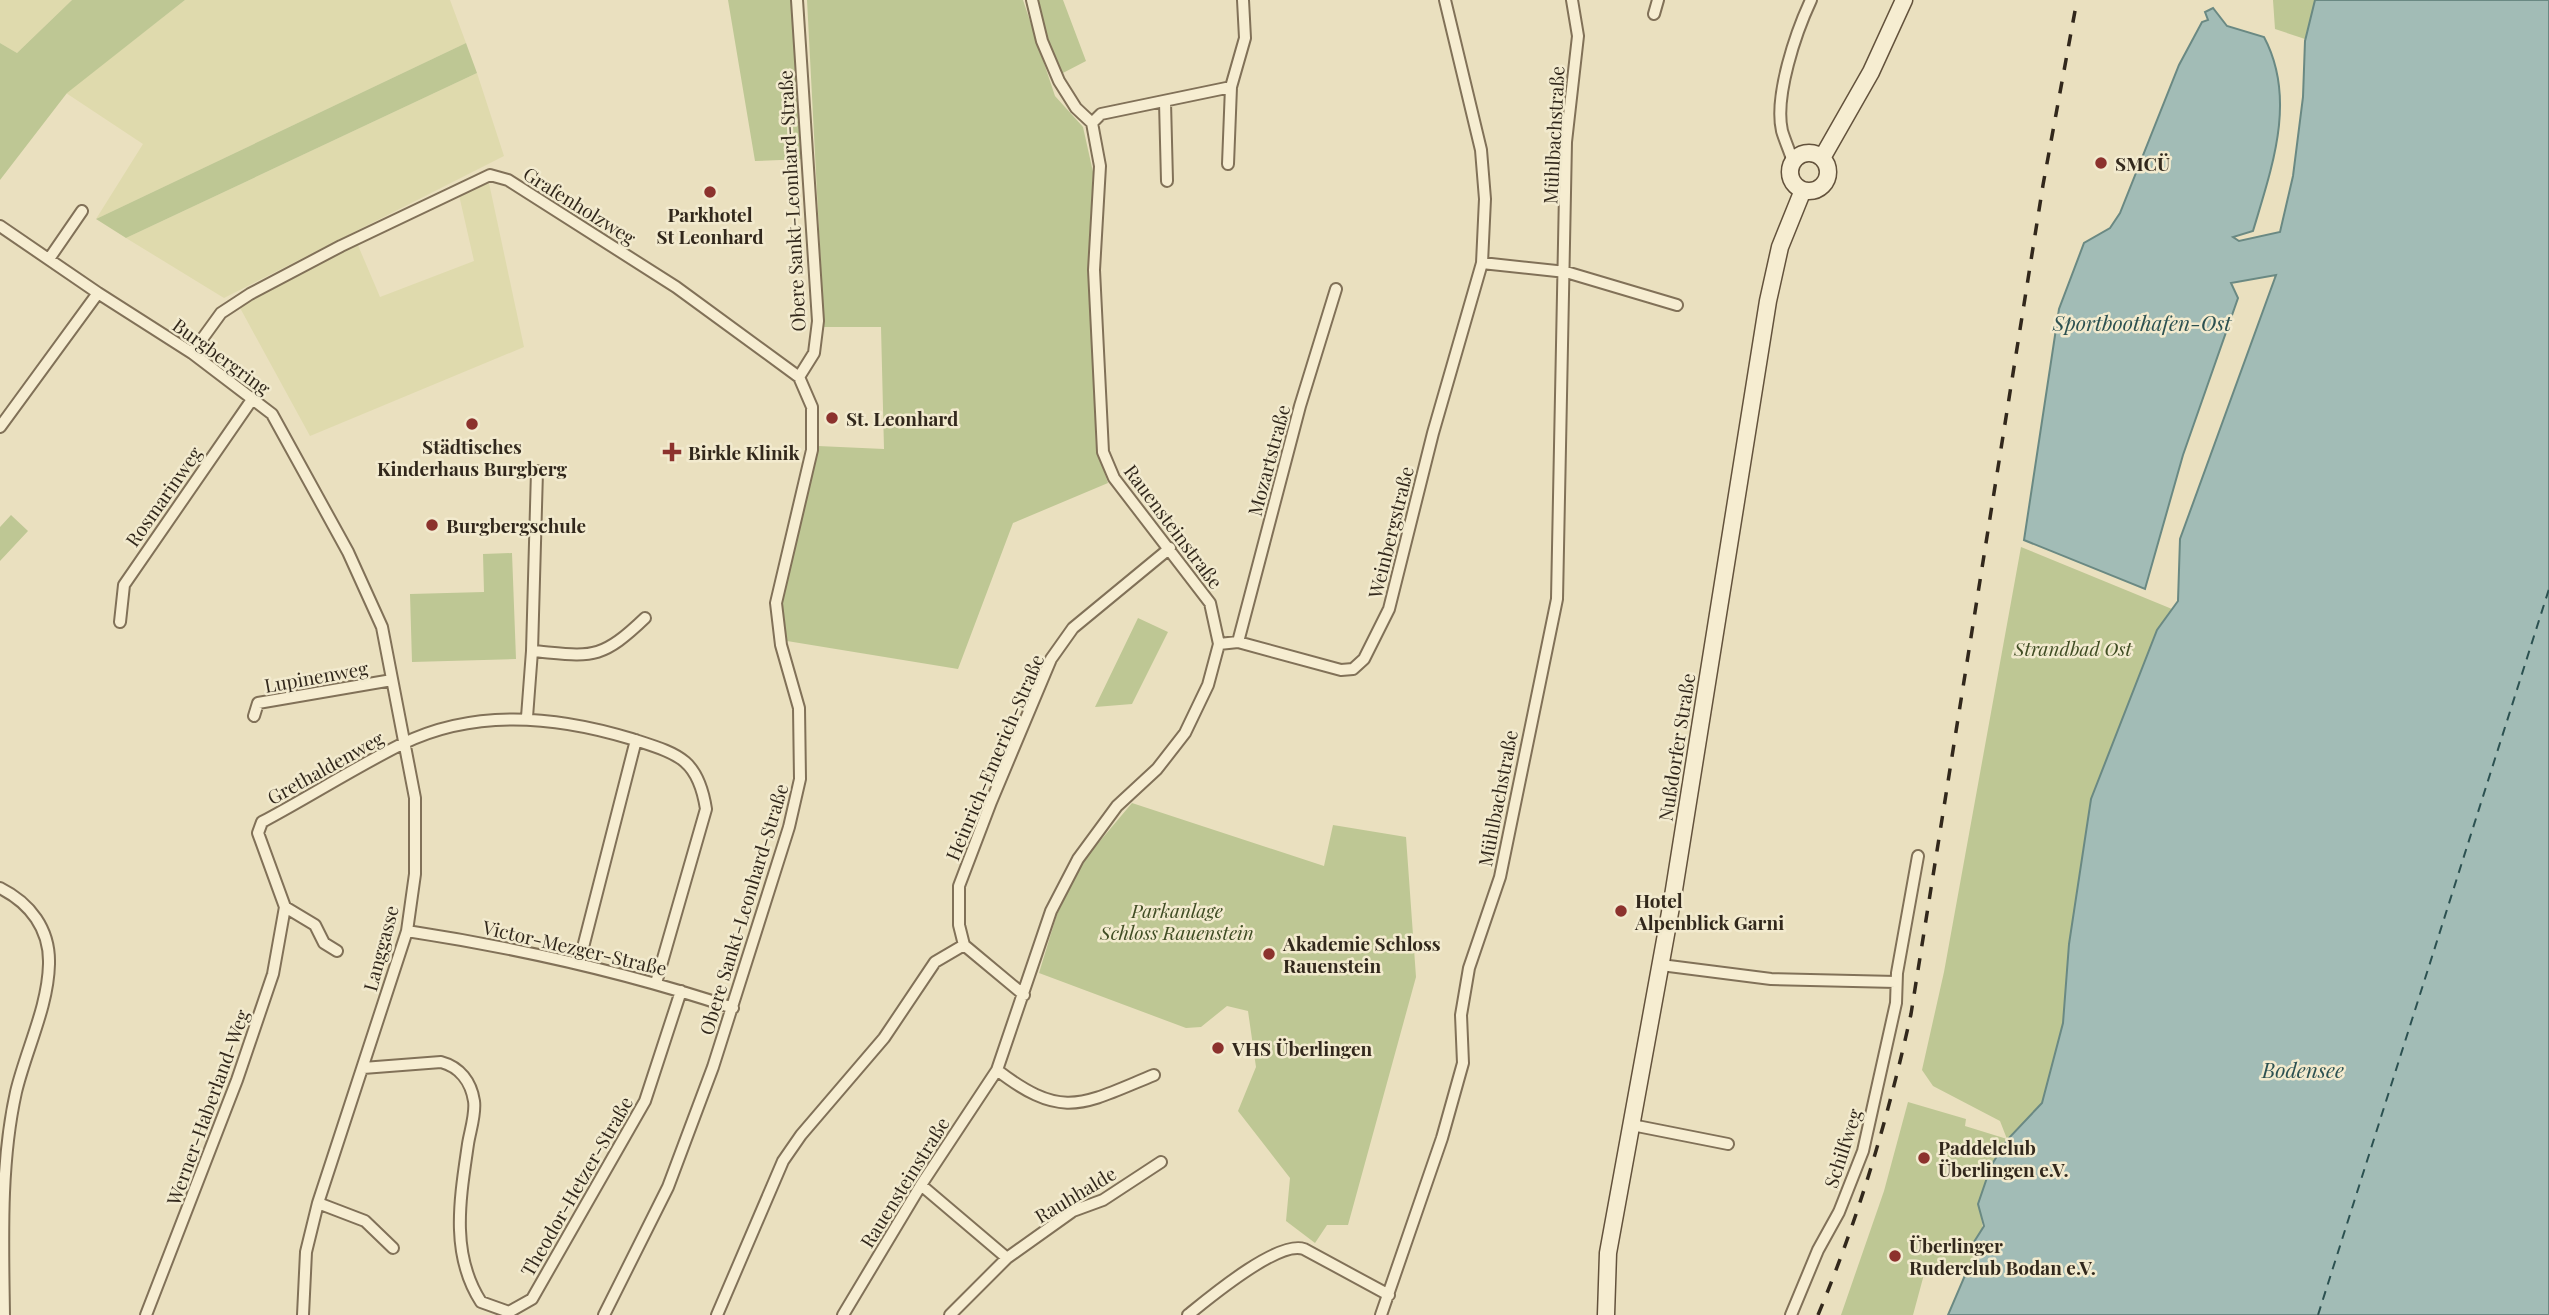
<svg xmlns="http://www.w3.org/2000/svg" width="2549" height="1315" viewBox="0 0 2549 1315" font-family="'Playfair Display',serif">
<rect width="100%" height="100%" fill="#eae0bf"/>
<!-- farmland -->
<path fill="#dfdaad" d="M0,0h72l-55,53 -17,-10z
M185,0h265l16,43 -370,176 47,-75 -77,-51z
M477,73l27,83 -280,142 -98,-60z
M489,183l35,164 -214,89 -71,-130 118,-63 23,54 94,-36 -15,-66z"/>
<!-- green -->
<path fill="#bec794" d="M72,0h113l-118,93 -67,87v-137l17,10z
M728,0h65l12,159 -50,2z
M807,0h216l32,96 28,31 10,45 -4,74 7,201 12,36 -95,40 -55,146 -171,-28 -5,-40 36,-155 66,3 -3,-122h-57z
M1037,0h26l23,61 -25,13 -13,-28z
M2273,0h42l-10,39 -30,-10z
M466,43l11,30 -351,165 -30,-19z
M11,515l17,16 -28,30v-34z
M2021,547l151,62 -15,21 -66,169 -22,145 -6,79 -21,80 -35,37 -29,64c8,26 6,48 -12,69l-40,-6 -13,48h-72l43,-124 24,-89 58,17 -1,7 42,13 -7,-18 -67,-35 -11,-16 22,-98z
M512,553l4,106 -104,3 -2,-68 74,-2 -1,-38z
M1138,618l30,14 -36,72 -37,3z
M1132,803l192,63 9,-41 73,12 10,140 -68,248h-21l-12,18 -29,-22 4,-43 -52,-67 18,-44 -8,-56 -21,-5 -26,21 -15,1 -147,-55 18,-59 27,-54z"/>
<!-- water -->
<path fill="#a2bcb6" stroke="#6a8983" stroke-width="2" d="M2315,0h234v1315h-601l18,-42 12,-14 -6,-14 12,-19 -6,-22 13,-38 16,-26 35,-37 21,-80 6,-79 22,-145 66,-169 21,-29 2,-62 96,-264 -45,8 7,15 -55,157 -38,134 -121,-49 35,-231 25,-66 26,-15 10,-15 59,-148 23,-43 6,-2 -3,-8 8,-4 14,18 37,11c33,62 8,130 -11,194l-20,6 6,4 41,-9 13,-56 10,-79 2,-56z"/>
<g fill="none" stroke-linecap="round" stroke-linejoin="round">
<!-- ferry -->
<path stroke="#2c5151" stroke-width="2" stroke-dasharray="9 7" stroke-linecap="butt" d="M2318,1315l231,-726"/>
<defs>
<path id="street" d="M797,0l21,321 -4,32 -15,24
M1445,0l36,150 4,49 -3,64
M1654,14l4,-14
M1165,102l2,79
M1092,123l9,-9 130,-27 14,-49 -2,-38
M1793,162c-3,-10 -8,-21 -11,-31 -8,-35 14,-99 29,-131
M1228,164l3,-77
M0,226l98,67 94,60 80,61 76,138 34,75 33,171v76l-8,57 -89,272 -12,49 -3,63
M49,259l33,-48
M192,353l29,-40 29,-19 91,-48 149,-71 18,5 168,107 123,90 13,30v43l-36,153 5,42 18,63 1,71 -11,48 -76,240 -45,120 -64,128
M0,427l98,-134
M120,622l4,-37 129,-187
M1238,642l62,-236 36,-117
M1219,644l19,-2 103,28 12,-1 11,-10 25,-50 44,-176 49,-170 84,9 111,33
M532,651c59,5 67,11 113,-33
M254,716l4,-13 134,-23
M527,717l5,-66 5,-180
M0,888c30,15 50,41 49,76 -1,43 -23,86 -33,128 -16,72 -13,150 -12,223
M285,907l30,18 9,18 13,8
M407,931c111,17 219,41 326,77
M579,963l57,-223
M1661,965l110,14 125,3
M1024,995l-60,-50 -5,-20v-39l32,-84 60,-143 22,-31 97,-80
M363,1068l78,-6c19,5 30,20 33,39 2,13 -4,30 -6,43 -8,55 -18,110 13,158l28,10 23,-13 113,-198 36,-110
M997,1070c66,51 86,34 157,5
M1632,1125l96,19
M921,1185l86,73 66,-47 30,-11 58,-38
M318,1203l47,18 28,27
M146,1315l91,-235 36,-106 12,-67 -27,-74 4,-11c47,-25 92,-54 140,-78 73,-36 155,-28 230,-5 46,15 66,19 74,70l-50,174
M717,1315l66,-154 18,-26 83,-97 51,-76 29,-17
M843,1315l78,-130 76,-115 54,-159 27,-52 39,-53 40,-37 28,-36 23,-48 11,-41 -9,-41 -96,-125 -11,-26 -9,-182 6,-104 -8,-43 -16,-15 -17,-27 -17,-40 -10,-41
M950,1315l57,-57
M1188,1315c21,-17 90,-75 116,-66l85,46
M1381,1315l61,-177 21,-75 -2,-48 8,-47 31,-91 57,-278 9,-457 12,-106 -6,-36
M1791,1315l27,-65 21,-38 24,-61 33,-148 1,-30 21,-117"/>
<path id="secondary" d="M1790 172a19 19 0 1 1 38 0a19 19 0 1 1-38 0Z
M1822,158l49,-86 33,-72
M1606,1315l2,-62 65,-357 95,-595 12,-54 23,-57"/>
</defs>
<!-- street casing -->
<use href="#street" stroke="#817158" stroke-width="14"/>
<!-- secondary casing -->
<use href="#secondary" stroke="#63523c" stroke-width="19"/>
<!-- street -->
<use href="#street" stroke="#f6edd1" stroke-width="10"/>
<!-- secondary -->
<use href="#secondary" stroke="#f6edd1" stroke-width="16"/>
<!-- rail -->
<path stroke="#32281c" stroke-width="3.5" stroke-dasharray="12 12" stroke-linecap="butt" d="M1818,1315c41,-98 70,-197 93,-301l132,-829 34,-185"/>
</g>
<!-- markers -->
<g fill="#8c322d" stroke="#f2eace" stroke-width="2.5">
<circle cx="2101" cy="163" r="7"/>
<circle cx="710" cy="192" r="7"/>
<circle cx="832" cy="418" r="7"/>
<circle cx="472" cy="424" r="7"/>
<path d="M668.5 441.5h7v7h7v7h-7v7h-7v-7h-7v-7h7z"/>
<circle cx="432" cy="525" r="7"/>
<circle cx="1621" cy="911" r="7"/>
<circle cx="1269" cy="954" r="7"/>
<circle cx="1218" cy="1048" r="7"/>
<circle cx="1924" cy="1158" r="7"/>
<circle cx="1895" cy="1256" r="7"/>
</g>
<g text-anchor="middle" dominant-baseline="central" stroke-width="5" stroke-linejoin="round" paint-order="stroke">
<!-- street labels -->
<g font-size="19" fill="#32281c" stroke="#f2eace">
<text transform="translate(1553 135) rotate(-87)">Mühlbachstraße</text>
<text transform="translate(791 201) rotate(-93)">Obere Sankt-Leonhard-Straße</text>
<text transform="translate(580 205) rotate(32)">Grafenholzweg</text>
<text transform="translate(222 356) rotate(36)">Burgbergring</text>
<text transform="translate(1268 460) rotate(-75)">Mozartstraße</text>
<text transform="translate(163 496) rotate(-55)">Rosmarinweg</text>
<text transform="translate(1174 526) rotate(53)">Rauensteinstraße</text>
<text transform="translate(1390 532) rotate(-76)">Weinbergstraße</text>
<text transform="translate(316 676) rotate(-10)">Lupinenweg</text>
<text transform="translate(1676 747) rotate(-81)">Nußdorfer Straße</text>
<text transform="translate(994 757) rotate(-67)">Heinrich-Emerich-Straße</text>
<text transform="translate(325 767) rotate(-29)">Grethaldenweg</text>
<text transform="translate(1497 798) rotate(-79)">Mühlbachstraße</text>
<text transform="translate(743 909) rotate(-73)">Obere Sankt-Leonhard-Straße</text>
<text transform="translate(575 947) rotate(13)">Victor-Mezger-Straße</text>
<text transform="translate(380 948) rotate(-75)">Langgasse</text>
<text transform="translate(207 1107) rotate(-70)">Werner-Haberland-Weg</text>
<text transform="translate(1842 1148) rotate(-72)">Schilfweg</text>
<text transform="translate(904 1182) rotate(-58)">Rauensteinstraße</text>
<text transform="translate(576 1186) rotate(-60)">Theodor-Hetzer-Straße</text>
<text transform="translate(1075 1194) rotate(-31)">Rauhhalde</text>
</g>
<!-- poi labels -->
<g font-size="19" font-weight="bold" fill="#32281c" stroke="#f2eace" text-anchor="start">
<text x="2115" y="163">SMCÜ</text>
<text x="710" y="214" text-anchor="middle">Parkhotel<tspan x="710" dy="22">St Leonhard</tspan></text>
<text x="846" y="418">St. Leonhard</text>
<text x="472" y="446" text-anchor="middle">Städtisches<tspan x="472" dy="22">Kinderhaus Burgberg</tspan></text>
<text x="688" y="452">Birkle Klinik</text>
<text x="446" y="525">Burgbergschule</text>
<text x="1635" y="900">Hotel<tspan x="1635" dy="22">Alpenblick Garni</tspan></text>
<text x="1283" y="943">Akademie Schloss<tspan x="1283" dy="22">Rauenstein</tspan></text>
<text x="1232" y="1048">VHS Überlingen</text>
<text x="1938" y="1147">Paddelclub<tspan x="1938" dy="22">Überlingen e.V.</tspan></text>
<text x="1909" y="1245">Überlinger<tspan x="1909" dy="22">Ruderclub Bodan e.V.</tspan></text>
</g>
<!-- park labels -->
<g font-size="19" font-style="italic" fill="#404d24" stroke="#f2eace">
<text x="2073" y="648">Strandbad Ost</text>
<text x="1177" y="910">Parkanlage<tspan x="1177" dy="22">Schloss Rauenstein</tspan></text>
</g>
<!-- water labels -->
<g font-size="21" font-style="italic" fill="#2c5151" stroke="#f2eace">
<text x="2142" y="322">Sportboothafen-Ost</text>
<text x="2303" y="1069">Bodensee</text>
</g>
</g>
</svg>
